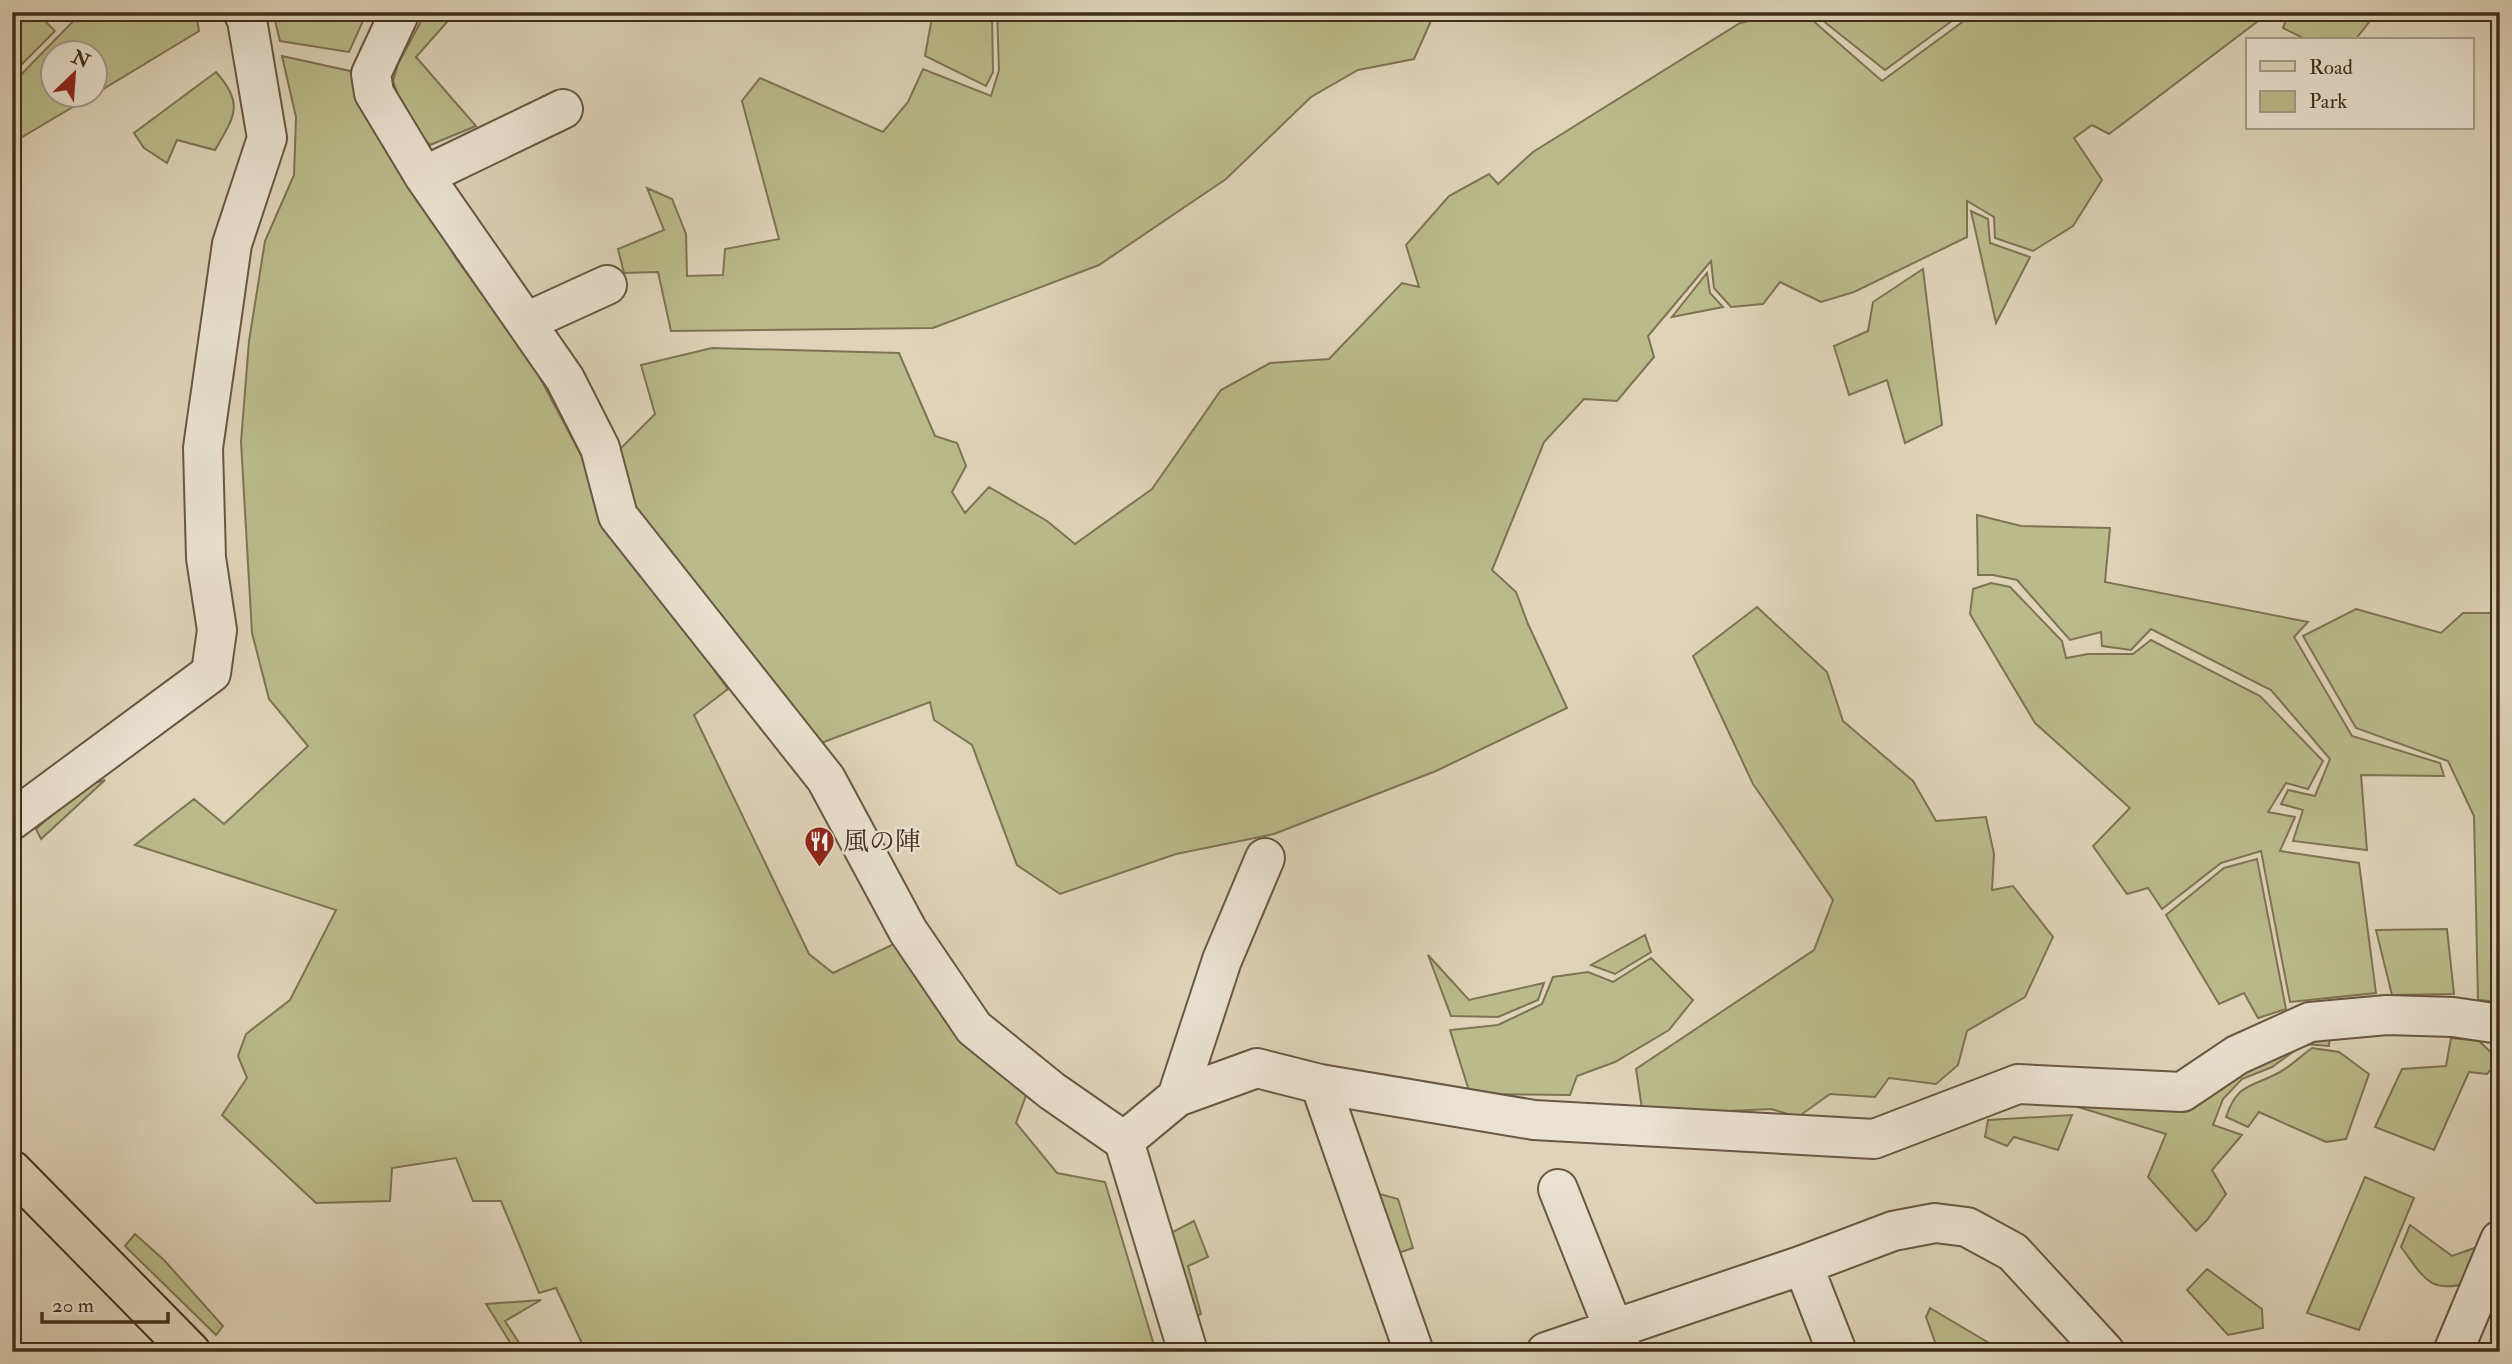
<svg xmlns="http://www.w3.org/2000/svg" width="2512" height="1364" viewBox="0 0 2512 1364" font-family="'IM FELL Double Pica','Noto Serif JP',serif">
<rect width="100%" height="100%" fill="#dfd4ba"/>
<filter id="stains"><feTurbulence type="fractalNoise" baseFrequency=".00286" numOctaves="4"/><feColorMatrix values="0 0 0 0 .2 0 0 0 0 .09 0 0 0 0 .02 0 0 0 .5 -.17"/></filter>
<radialGradient id="worn" r=".72"><stop offset=".6" stop-color="#630" stop-opacity="0"/><stop offset="1" stop-color="#630" stop-opacity=".3"/></radialGradient>
<!-- green -->
<path fill="#babb8b" stroke="#7e7453" stroke-width="2" d="M23,12h13l19,19 -43,43v-57z
M82,12h114l3,19 -104,63 -1,-42h-42v42l41,1 -81,48v-59z
M273,12h94l-18,40 -69,-11z
M426,12l29,1 -39,44 60,69 -46,19 -23,-24 -14,-40 5,-17z
M933,12h59l1,60 -7,14 -61,-30z
M997,12h59l5,3 4,-3h370l-21,47 -56,11 -47,27 -85,82 -127,86 -166,63 -262,3 -13,-59 -34,1 -6,-24 46,-19 -17,-42 25,11 14,35 1,42 36,-1 2,-26 54,-10 -37,-138 18,-23 123,54 25,-30 15,-33 68,27 8,-26z
M1786,12h17l79,69 94,-69h294l-161,122 -17,-9 -18,13 28,42 -29,46 -40,25 -38,-13 -1,-21 -27,-16v36l-113,55 -33,10 -41,-20 -17,22 -32,3 -17,-19 -3,-27 -63,75 6,21 -37,44 -33,-2 -40,43 -52,128 24,22 12,32 39,84 -131,63 -162,63 -98,20 -116,40 -43,-29 -45,-120 -38,-25 -4,-18 -109,41 -193,-237 -12,-53 39,-39 -14,-49 71,-17 187,5 36,83 22,7 9,23 -14,26 13,21 24,-26 58,34 28,23 77,-55 69,-99 49,-27 59,-4 73,-76 17,4 -13,-42 43,-49 40,-22 9,10 35,-32 207,-129z
M1812,12h152l-79,58z
M2289,12h88l-22,28h-48l-24,-12z
M282,56l68,15 105,186 76,104 58,109 16,49 123,170 -34,26 115,239 24,19 63,-30 132,147 -12,33 41,50 48,9 51,170h-570l-30,-64 -17,5 -38,-92h-28l-17,-43 -64,10 -2,33 -74,2 -94,-88 25,-37 -9,-22 8,-22 44,-34 46,-90 -201,-65 59,-46 30,25 84,-78 -39,-47 -17,-66 -11,-191 8,-101 16,-100 29,-66 2,-58z
M216,72c29,32 18,45 -1,78l-38,-10 -10,23 -23,-15 -10,-15z
M1971,211l17,8 2,24 40,14 -34,66z
M1923,269l19,156 -37,18 -18,-63 -38,15 -15,-49 34,-15 5,-29z
M1707,273l3,20 13,14 -51,10z
M1977,515l44,11 89,2 -5,54 203,40 -14,15 58,99 88,27 4,13 -83,-1 6,75 -74,-9 10,-31 -22,-6 7,-14 27,6 15,-37 -59,-69 -120,-61 -20,21 -29,-4 -1,-14 -31,8 -53,-60 -24,-5h-15z
M1991,583l19,4 52,54 4,17 22,-4h45l18,-14 109,56 63,65 -15,28 -22,-6 -18,29 27,5 -15,34 79,12 17,130 -86,9 -29,-151 -40,12 -59,46 -14,-21 -21,6 -34,-48 37,-38 -95,-85 -65,-109 3,-25z
M1757,607l70,65 16,49 70,60 23,40 50,-4 8,37 -2,36 21,-4 40,51 -28,60 -58,34 -9,34 -22,19 -47,-6 -14,19 -45,-3 -32,23 -27,-8 -128,6 -7,-46 178,-119 19,-50 -80,-116 -60,-128z
M2356,609l85,24 22,-20h37v281l-5,78 5,2v28l-22,-2 -4,-184 -26,-55 -92,-33 -53,-92z
M105,780l-64,59 -5,-10 50,-44z
M2257,859l29,150 -28,9 -14,-25 -25,11 -53,-89 58,-47z
M2447,929l7,65 -62,1 -16,-65z
M1645,935l6,17 -36,22 -24,-9z
M1428,955l41,45 75,-17 -6,17 -40,17 -47,-1z
M1651,958l42,42 -24,30 -54,32 -38,14 -7,19 -100,-1 -20,-64 48,-5 44,-21 11,-27 35,-5 25,10z
M2330,1033l-1,13 -25,-2 -32,23 -30,12 -19,20 -10,26 29,10 -30,35 14,24 -19,26 -11,11 -48,-54 18,-43 -88,-27 109,-4 55,-41z
M2451,1038l28,3 20,19 -12,14 -18,-2 -35,78 -59,-23 27,-58 44,-3z
M2312,1048l27,4 30,22 -23,65 -20,3 -67,-30 -11,15 -22,-10c12,-35 25,-29 54,-45 11,-6 21,-16 32,-24z
M2072,1115l-14,35 -44,-13 -7,9 -22,-9 3,-17z
M2365,1177l49,21 -55,132 -52,-17z
M1369,1191l29,8 15,49 -21,7z
M1194,1221l14,36 -20,9 13,48 -9,4 -27,-82z
M2410,1225l42,31 31,-11 -16,38c-39,12 -45,-9 -66,-36z
M135,1234l29,26 59,66 -7,9 -91,-89z
M2207,1269l55,40 1,19 -35,7 -41,-45z
M541,1300l-36,21 20,31h-9l-30,-48z
M1930,1308l59,35 -25,9h-46l17,-10 -9,-25z"/>
<g fill="none" stroke-linecap="round" stroke-linejoin="round">
<defs>
<path id="minor" d="M400,12l-29,62 3,19 50,83 141,203 35,69 18,68 208,263 82,152 66,97 78,63 72,50 53,-44 80,-29 63,16 214,36 340,19 144,-55 164,8 55,-37 73,-33 77,-7 66,2 47,7
M424,176l139,-67
M526,322l81,-37
M12,820l199,-147 6,-43 -11,-72 -3,-110 29,-204 35,-106 -20,-118 -4,-8
M1320,1084l94,268
M1177,1097l45,-137 43,-102
M1124,1141l64,211
M1558,1189l64,161
M1803,1265l34,87
M1546,1352l257,-87 90,-34 42,-8 32,4 46,25 92,100
M2453,1352l47,-112"/>
<path id="major" d="M12,1170l179,182"/>
</defs>
<!-- minor casing -->
<use href="#minor" stroke="#685843" stroke-width="42"/>
<!-- major casing -->
<use href="#major" stroke="#412e1b" stroke-width="42"/>
<!-- minor -->
<use href="#minor" stroke="#eae3d2" stroke-width="38"/>
<!-- major -->
<use href="#major" stroke="#dfd4ba" stroke-width="38"/>
</g>
<!-- icons -->
<defs>
<symbol id="restaurant-pin" viewBox="-11 -11 22 30"><path d="M0 17L-7.5 6A9.5 9.5 0 1 1 7.5 6Z" fill="#8f2418" stroke="#eae3d2"/><path d="M-5-6h1v4h1v-4h1v4h1v-4h1v5L-1.5 .5V6h-2V.5L-5-1ZM5-6V6H3V1.5H1.5Q1.5-4 5-6Z" fill="#fff"/></symbol>
</defs>
<g fill-rule="evenodd">
<use href="#restaurant-pin" x="802" y="824" width="35" height="47"/>
</g>
<g text-anchor="middle" dominant-baseline="central" stroke-width="5" stroke-linejoin="round" paint-order="stroke">
<!-- poi labels -->
<g font-size="26" fill="#412e1b" stroke="#eae3d2" text-anchor="start">
<text x="843" y="842">風の陣</text>
</g>
</g>
<!-- margin -->
<rect width="2512" height="1364" fill="none" stroke="#dfd4ba" stroke-width="42"/>
<rect x="14" y="14" width="2484" height="1336" fill="none" stroke="#412e1b" stroke-width="3.5"/>
<rect x="21" y="21" width="2470" height="1322" fill="none" stroke="#412e1b" stroke-width="2"/>
<!-- legend -->
<rect x="2246" y="38" width="228" height="91" fill="#eae3d2" stroke="#a69b89" stroke-width="2"/>
<rect x="2260" y="61" width="35" height="10" fill="#dfd4ba" stroke="#a69b89" stroke-width="2"/>
<text x="2309" y="74" font-size="21" fill="#412e1b">Road</text>
<rect x="2260" y="91" width="35" height="21" fill="#babb8b" stroke="#a69b89" stroke-width="2"/>
<text x="2309" y="108" font-size="21" fill="#412e1b">Park</text>
<!-- north arrow -->
<g transform="translate(74 74) rotate(25)"><circle r="33" fill="#eae3d2" stroke="#a69b89" stroke-width="2"/>
<path d="M0-5L12 26L0 18L-12 26Z" fill="#8f2418"/>
<text y="-10" font-size="19" font-weight="bold" text-anchor="middle" fill="#412e1b">N</text>
</g>
<!-- scale -->
<path d="M42 1312v10h126v-10" fill="none" stroke="#412e1b" stroke-width="3.5"/>
<text x="52" y="1312" font-size="21" fill="#412e1b" stroke="#eae3d2" stroke-width="5" paint-order="stroke">20 m</text>
<rect width="100%" height="100%" filter="url(#stains)"/>
<rect width="100%" height="100%" fill="url(#worn)"/>
</svg>
